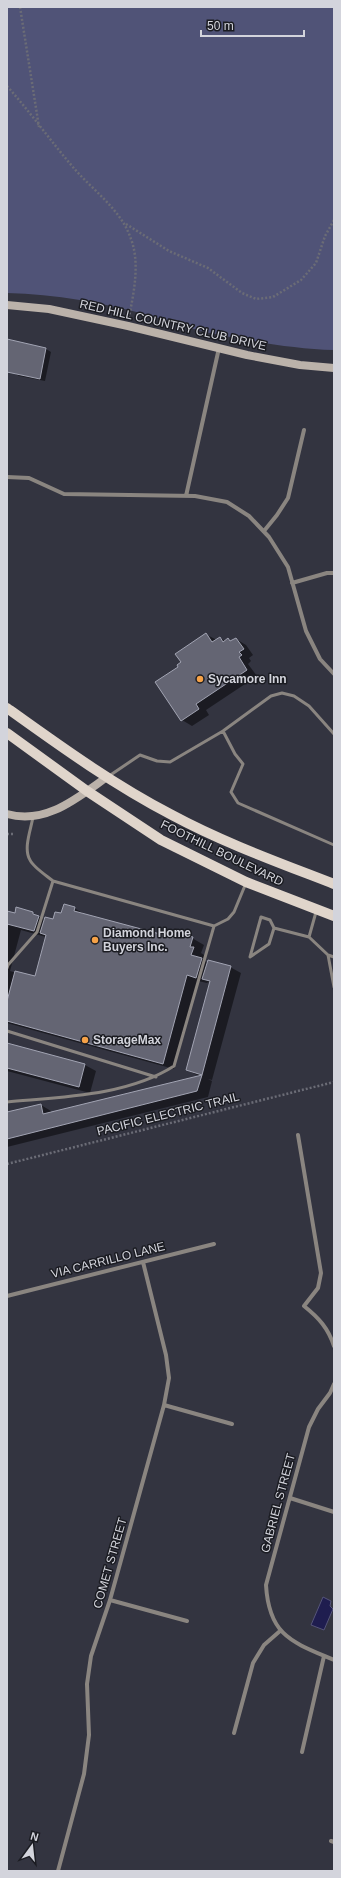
<svg xmlns="http://www.w3.org/2000/svg" width="341" height="1878" viewBox="0 0 341 1878" font-family="Arial,sans-serif">
<rect width="100%" height="100%" fill="#333440"/>
<!-- green -->
<path fill="#505377" d="M7,7h327v343c-41,-1 -83,-9 -124,-17 -20,-4 -39,-12 -59,-17 -46,-13 -96,-22 -144,-23z"/>
<!-- water -->
<path fill="#1f1d4f" stroke="#555479" d="M323,1597l8,4 -1,5 3,3 -9,21 -13,-5z"/>
<!-- shadow -->
<path fill="#0007" fill-rule="evenodd" d="M7,340l39,9 5,3 -6,29 -26,-5 -5,-3 -7,-10z
M207,635l10,5 3,-2 5,3 3,-2 4,2 4,-2 10,6 7,10 -4,3 2,3 -3,3 9,12 -51,34 3,5 -17,11 -10,-6 -2,-52z
M74,908l12,7 90,24 16,-1 12,7 -3,8 3,2 -1,5 5,3 22,4 11,6 -29,107 -4,-1 4,2 -4,16 -201,50v-34l34,-8 10,6v2l148,-37 -12,-6 24,-87 -3,-1 -1,1 -9,-2 -24,88 -167,-46v-111l8,2 18,-1 12,7 8,1zM21,930l25,7 -11,41 -25,-7z
M7,1044l78,21 11,6 -6,22 -83,-22z"/>
<!-- building -->
<path fill="#646573" stroke="#a2a4b3" d="M7,339l39,9 -6,31 -33,-7z
M206,633l6,9 8,-5 3,5 5,-4 2,3 6,-3 8,11 -5,3 3,3 -3,2 8,13 -51,34 3,5 -18,12 -26,-39 23,-15 -1,-2 4,-3 -6,-8z
M64,904l11,3 -1,4 101,27 2,-5 16,4 -3,10h4l-3,8 11,3 -6,20 -9,-3 -24,89 -156,-43v-20l8,-30 20,5 11,-41 -6,-2 5,-16 8,2 2,-7 6,1z
M16,907l17,5v2l6,2 -5,15 -27,-7v-13l8,2z
M208,960l23,6 -29,109 -16,-5 24,-89 -8,-2z
M7,1043l78,21 -6,23 -72,-19z
M202,1075l-5,16 -190,48v-27l34,-8 2,10z"/>
<g fill="none" stroke-linecap="round" stroke-linejoin="round">
<!-- path -->
<path stroke="#6b6c76" stroke-width="2.5" stroke-dasharray="2 2" stroke-linecap="butt" d="M20,7l19,120
M7,86c23,26 43,54 65,80 20,24 49,43 59,73 9,24 3,53 -2,78
M126,224l43,27 39,17 34,25 14,6 17,-2 28,-17 15,-17 9,-27 9,-16
M7,834h8
M7,1164l327,-82"/>
<!-- lane -->
<path stroke="#8a8580" stroke-width="3" d="M223,731l12,23 8,10 -12,28 7,11 96,42
M109,776l31,-21 17,6 13,1 53,-31 48,-35 11,-3 12,3 15,10 25,28
M53,881l161,45
M316,912l-7,25 19,18 6,2
M274,928l-5,16 -19,13 11,-40 9,3 4,8 35,9
M328,955l6,32
M7,968l1,-3 29,-33 16,-51c-6,-5 -20,-14 -23,-21 -7,-11 1,-31 3,-43
M7,1031l149,46
M7,1102c54,-5 120,-6 167,-36l40,-140 14,-7 6,-7 12,-29"/>
<!-- street -->
<path stroke="#8a8580" stroke-width="4" d="M7,477l22,1 35,16 131,2 32,6 22,14 20,21 19,30 18,64 14,28 14,15
M186,496l33,-148
M264,531l13,-16 11,-17 16,-68
M292,583l35,-10h7
M298,1135l23,138 -3,15 -14,18c15,12 24,22 30,40
M7,1296l207,-52
M334,1384l-4,9 -12,16 -9,18 -43,158c3,51 26,57 68,75
M164,1405l68,19
M290,1498l44,14
M110,1600l77,21
M234,1733l19,-70 11,-18 16,-14
M302,1752l22,-96
M331,1841l3,1
M58,1871l26,-97 5,-39 -2,-51 4,-28 19,-56 54,-195 5,-27 -3,-23 -23,-93"/>
<!-- secondary -->
<path stroke="#bbb2aa" stroke-width="8" d="M7,305l42,4 79,17 119,29 53,10 34,3
M7,814c39,11 70,-16 100,-37"/>
<!-- primary -->
<path stroke="#e0d5cb" stroke-width="10" d="M7,708c53,38 107,77 165,107 52,28 108,48 162,69
M7,733l80,58 74,49 85,42 88,34"/>
</g>
<!-- markers -->
<g fill="#f6a247" stroke="#1b1c22" stroke-width="1.5">
<circle cx="200" cy="679" r="4"/>
<circle cx="95" cy="940" r="4"/>
<circle cx="85" cy="1040" r="4"/>
</g>
<g text-anchor="middle" dominant-baseline="central" stroke-width="3" stroke-linejoin="round" paint-order="stroke">
<!-- street labels -->
<g font-size="12" fill="#d3d4dc" stroke="#1b1c22">
<text transform="translate(173 325) rotate(13)">RED HILL COUNTRY CLUB DRIVE</text>
<text transform="translate(222 853) rotate(26)">FOOTHILL BOULEVARD</text>
<text transform="translate(168 1114) rotate(-14)">PACIFIC ELECTRIC TRAIL</text>
<text transform="translate(108 1260) rotate(-14)">VIA CARRILLO LANE</text>
<text transform="translate(278 1503) rotate(-75)">GABRIEL STREET</text>
<text transform="translate(110 1563) rotate(-74)">COMET STREET</text>
</g>
<!-- poi labels -->
<g font-size="12" font-weight="bold" fill="#d3d4dc" stroke="#1b1c22" text-anchor="start">
<text x="208" y="679">Sycamore Inn</text>
<text x="103" y="933">Diamond Home<tspan x="103" dy="14">Buyers Inc.</tspan></text>
<text x="93" y="1040">StorageMax</text>
</g>
</g>
<!-- border -->
<rect width="341" height="1878" fill="none" stroke="#d3d4dc" stroke-width="16"/>
<!-- north arrow -->
<g transform="translate(32 1846) rotate(15)" stroke="#1b1c22" stroke-width="3" paint-order="stroke">
<path d="M0-3L7 15L0 10L-7 15Z" fill="#d3d4dc"/>
<text y="-6" font-size="11" font-weight="bold" text-anchor="middle" fill="#d3d4dc">N</text>
</g>
<!-- scale -->
<path d="M201 30v6h103v-6" fill="none" stroke="#d3d4dc" stroke-width="2"/>
<text x="207" y="30" font-size="12" fill="#d3d4dc" stroke="#1b1c22" stroke-width="3" paint-order="stroke">50 m</text>
</svg>
